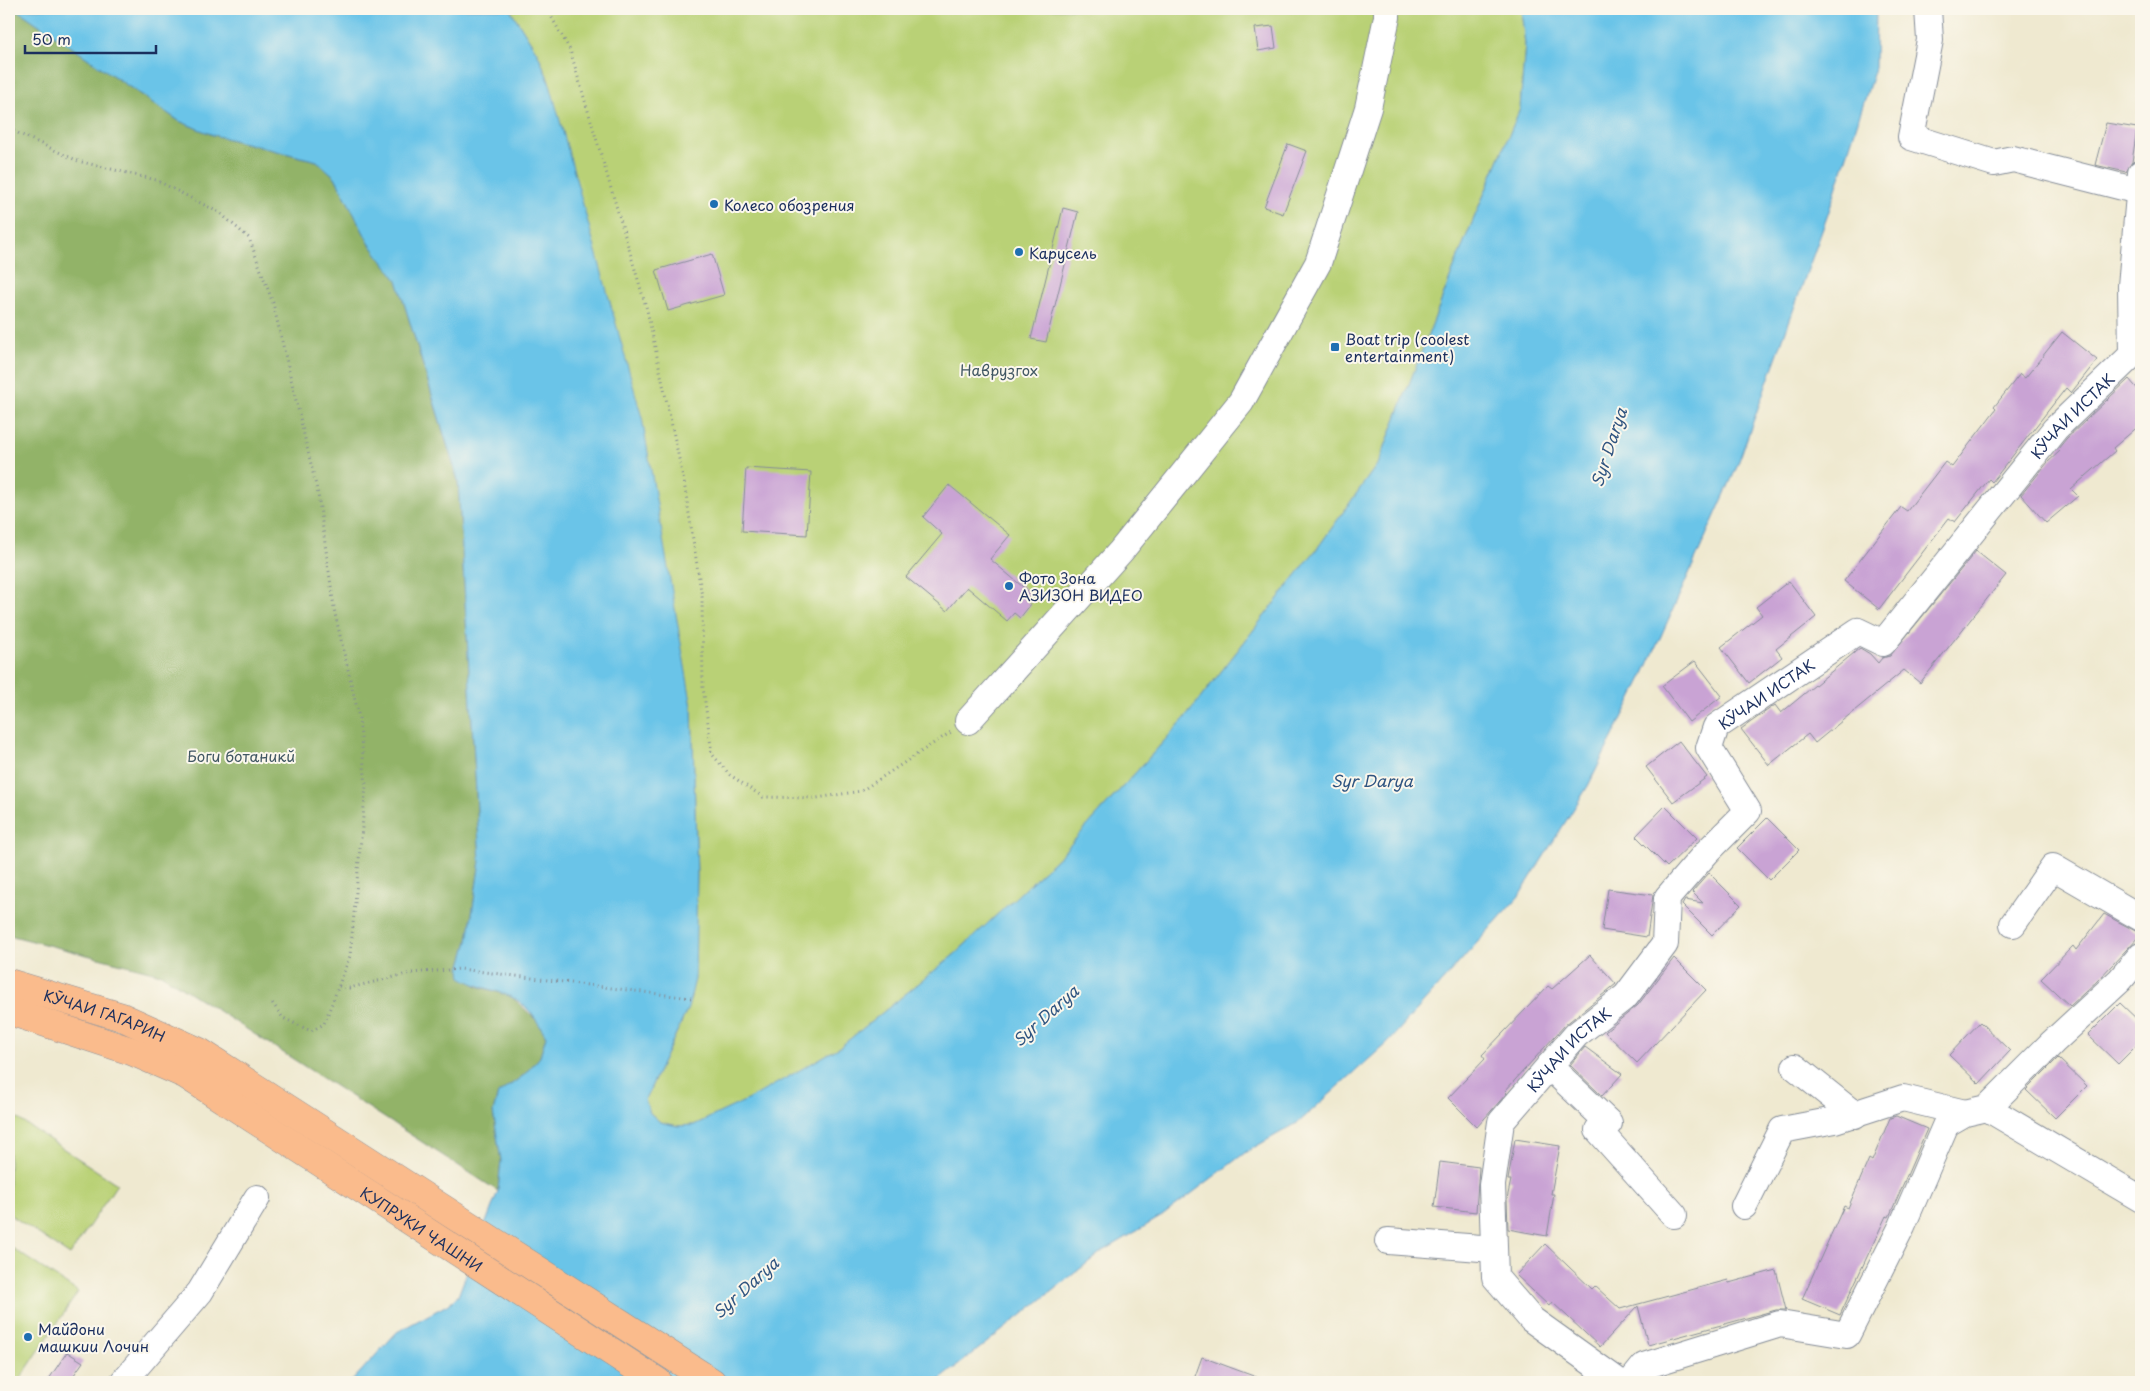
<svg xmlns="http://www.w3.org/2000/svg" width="2150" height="1391" viewBox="0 0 2150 1391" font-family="'Playpen Sans',sans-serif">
<rect width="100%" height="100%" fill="#fbf7ec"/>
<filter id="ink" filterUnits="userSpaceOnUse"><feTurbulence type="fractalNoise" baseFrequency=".02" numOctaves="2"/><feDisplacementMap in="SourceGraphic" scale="10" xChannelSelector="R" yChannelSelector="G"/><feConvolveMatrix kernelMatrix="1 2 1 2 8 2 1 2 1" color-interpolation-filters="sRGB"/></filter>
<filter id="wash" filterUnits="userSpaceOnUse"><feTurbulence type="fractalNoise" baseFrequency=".0096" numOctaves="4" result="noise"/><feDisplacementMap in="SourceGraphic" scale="20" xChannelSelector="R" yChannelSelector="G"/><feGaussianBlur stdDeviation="1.12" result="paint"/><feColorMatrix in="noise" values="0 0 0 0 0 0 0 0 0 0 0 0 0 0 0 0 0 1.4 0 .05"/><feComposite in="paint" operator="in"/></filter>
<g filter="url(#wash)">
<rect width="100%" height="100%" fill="#efe9d0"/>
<!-- green -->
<path fill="#b9d176" stroke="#6a806a" d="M510,9h1011l4,35 -5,65 -56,133 -85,220 -60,84 -134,172 -124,137 -106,99 -115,93 -86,50 -60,28 -16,1 -18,-4 -10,-9 -5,-13 37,-79 9,-23 6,-122 -5,-169 -143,-626 -11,-27z
M9,1113l108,71 -47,71 -61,-41z
M9,1246l69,46 -60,90h-9z"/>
<!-- forest -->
<path fill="#92b367" stroke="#567162" d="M9,9h7l163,112 34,14 104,26 18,16 34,66 28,37 61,201 22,380 -12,80 -8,28 16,17 35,10 27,26 8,14 -6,21 -16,18 -26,19 -5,18 8,48 -3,31 -337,-217 -152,-39z"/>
<!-- water -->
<path fill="#6ac4e8" stroke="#427aa3" d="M16,9h494l28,45 11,27 93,337 50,289 5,169 -2,103 -7,29 -43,92 5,13 10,9 18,4 16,-1 59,-28 87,-50 115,-93 106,-99 124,-137 134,-172 60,-84 85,-220 56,-133 5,-65 -4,-35h355l-1,59 -47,146 -92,255 -93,207 -55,110 -69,110 -131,146 -89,80 -53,30 -84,64 -62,37 -163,129h-586l46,-50 50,-27 11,-9 40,-105 3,-31 -8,-48 5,-18 26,-19 16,-18 6,-21c-8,-14 -20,-34 -37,-40 -17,-7 -32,-9 -48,-19l-1,-8 8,-28 12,-80 -22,-381 -61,-200 -28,-37 -34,-66 -18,-16 -104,-26 -34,-14z"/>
<g id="blocks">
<!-- building -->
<path fill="#c9a3d4" d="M1273,26l3,22 -18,3 -3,-23z
M2106,123l31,5 -5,34 -6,10 -31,-7z
M1288,144l19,7 -24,63 -19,-7z
M1063,208l15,4 -32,130 -15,-3z
M712,254l12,41 -56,16 -12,-41z
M2062,332l35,28 -26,33 -5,-5 -74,94 -3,-3 -34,43 -6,-4 -70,91 -35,-28 57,-74 6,4 38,-49 7,5 44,-58 -2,-2 26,-33 5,4z
M2129,379l12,14v31l-28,24 2,3 -44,38 7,7 -32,27 -25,-28 27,-33 12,-11 -2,-2 8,-10z
M746,468l65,4 -4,63 -65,-4z
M949,485l61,50 -20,24 40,34 -5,6 6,5 -11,14 -6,-5 -7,8 -40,-34 -20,24 -41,-34 36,-43 -19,-17z
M1976,551l30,24 -86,108 -16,-13 -89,73 -7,-9 -39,31 -28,-36 34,-24 6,8 79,-65 10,6 8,9 4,-5 8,-2z
M1789,581l27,36 -40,32 6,8 -33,26 -28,-36 41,-32 -6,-8z
M1695,661l27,35 -33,26 -27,-36z
M1679,741l28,36 -34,25 -27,-35z
M1665,806l32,32 -30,29 -31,-31z
M1767,818l32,32 -30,30 -32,-32z
M1709,873l32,32 -29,30 -30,-30 3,-5 18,3 -11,-11z
M1608,889l45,6 -6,42 -45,-7z
M2104,914l37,20 -43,46 -28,26 -29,-27 32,-33 3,4z
M1590,955l26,29 -51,41 -60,66 2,2 -30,34 -29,-29 37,-39 -3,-4 66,-69 4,3z
M1674,958l32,32 -69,73 -32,-31 33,-27z
M2120,1003l21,20v18l-23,23 -30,-29z
M1980,1022l30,29 -31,33 -30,-29z
M1585,1047l37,27 -20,22 -32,-31z
M2058,1058l29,28 -32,32 -29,-28z
M1896,1116l31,13 -38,88 -3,-1 -46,99 -38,-16 42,-93 4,2 21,-49 3,2 18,-43z
M1515,1139l45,7 -9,48h3l-7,42 -39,-7 -1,-30 4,-19h-3z
M1440,1162l39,5 -3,45 -42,-5z
M1545,1244l47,45 3,-3 25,23 108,-29 1,3 47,-13 10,40h-10l-128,35 -10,-39 -38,41 -48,-45 -3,4 -33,-31z
M67,1352l16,10 -14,20h-22z
M1202,1357l65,24 -1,1h-73z"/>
</g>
</g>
<g filter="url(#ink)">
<use href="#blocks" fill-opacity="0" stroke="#858c97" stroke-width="1"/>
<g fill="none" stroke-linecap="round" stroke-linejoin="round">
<defs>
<g id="minor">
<path d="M1928,9l2,31 -19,97 83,26 19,-4 125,32"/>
<path d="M968,721l153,-170 120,-149 77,-139 50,-155 19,-91v-8"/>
<path d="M2013,924l40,-57 88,51"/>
<path d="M1549,1066l60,57 -11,7 76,85"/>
<path d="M1795,1067l60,48"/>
<path d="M1987,1108l154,91"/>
<path d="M1744,1206l38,-76 53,-10 68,-22 62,15"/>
<path d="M1388,1241l106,8"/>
<path d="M123,1382l77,-90 57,-94"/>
<path id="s1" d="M1619,1382l-88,-63 -36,-42 -3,-92 9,-63 75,-87 50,-39 39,-52 2,-46 40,-46 41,-41 -39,-63 7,-21 142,-96 25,12 172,-214 77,-74 -1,-69 10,-113"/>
<path d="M1631,1382l13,-16 136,-42 67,11 55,-109 44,-102 19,-11 22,-5 66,-66 67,-62 21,-25"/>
</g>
<g id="highway">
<path id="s2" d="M9,983l113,34 78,35 512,330"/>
<path id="s3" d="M9,1011l122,40 55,24 472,307"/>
</g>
</defs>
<!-- minor casing -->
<use href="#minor" stroke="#858c97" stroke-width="28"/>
<!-- highway casing -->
<use href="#highway" stroke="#858c97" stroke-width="29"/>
<!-- path -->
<path stroke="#858c97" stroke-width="3" stroke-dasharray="1 4" stroke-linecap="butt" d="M547,9l23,41 77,260 37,172 18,115 1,90 9,67 18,21 33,22 54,1 44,-7 90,-59
M9,129l69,32 78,19 64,33 29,25 24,65 45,191 17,120 24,103 7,68 -16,171 -26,68 -13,7 -28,-13 -12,-17
M339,986l10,2 62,-15 49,-4 231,29"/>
<!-- minor -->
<use href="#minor" stroke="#fff" stroke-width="26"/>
<!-- highway -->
<use href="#highway" stroke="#fabb8c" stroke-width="28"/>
</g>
</g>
<!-- markers -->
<g fill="#1f6fb2" stroke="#fbf7ec" stroke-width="2">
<circle cx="714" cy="204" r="5"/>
<circle cx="1019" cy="252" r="5"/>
<rect x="1330" y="342" width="10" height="10" rx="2.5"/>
<circle cx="1009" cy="586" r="5"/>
<circle cx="28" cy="1337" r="5"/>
</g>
<g text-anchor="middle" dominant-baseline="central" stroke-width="4" stroke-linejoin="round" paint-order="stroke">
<!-- poi labels -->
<g font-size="15" fill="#1b2f5e" stroke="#fbf7ec" text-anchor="start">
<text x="724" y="204">Колесо обозрения</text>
<text x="1029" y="252">Карусель</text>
<text x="1345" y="338">Boat trip (coolest<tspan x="1345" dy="17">entertainment)</tspan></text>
<text x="1019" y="577">Фото Зона<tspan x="1019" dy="17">АЗИЗОН ВИДЕО</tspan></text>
<text x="38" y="1328">Майдони<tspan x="38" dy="17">машкии Лочин</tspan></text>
</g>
<!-- park labels -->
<g font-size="15" fill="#425864" stroke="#fbf7ec">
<text x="999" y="369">Наврузгох</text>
<text x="241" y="755">Боги ботаникй</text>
</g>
<!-- street labels -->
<g font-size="15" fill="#1b2f5e" stroke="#fbf7ec">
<text stroke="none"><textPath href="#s1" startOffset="1319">КӮЧАИ ИСТАК</textPath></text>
<text stroke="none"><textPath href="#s1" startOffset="884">КӮЧАИ ИСТАК</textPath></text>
<text stroke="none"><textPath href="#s2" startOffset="101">КӮЧАИ ГАГАРИН</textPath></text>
<text stroke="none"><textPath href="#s1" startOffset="419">КӮЧАИ ИСТАК</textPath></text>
<text stroke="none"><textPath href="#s3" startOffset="470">КУПРУКИ ЧАШНИ</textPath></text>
</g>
<!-- water labels -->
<g font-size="16" font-style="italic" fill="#2f5480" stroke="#fbf7ec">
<text transform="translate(1608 447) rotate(-72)">Syr Darya</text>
<text x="1372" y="780">Syr Darya</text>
<text transform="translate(1045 1015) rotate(-42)">Syr Darya</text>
<text transform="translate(745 1287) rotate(-42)">Syr Darya</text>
</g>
</g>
<!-- margin -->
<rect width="2150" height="1391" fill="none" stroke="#fbf7ec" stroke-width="30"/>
<!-- scale -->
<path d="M25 45v8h131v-8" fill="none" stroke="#1b2f5e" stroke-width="2.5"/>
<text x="32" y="45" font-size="15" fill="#1b2f5e" stroke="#fbf7ec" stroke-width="4" paint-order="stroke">50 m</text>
</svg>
